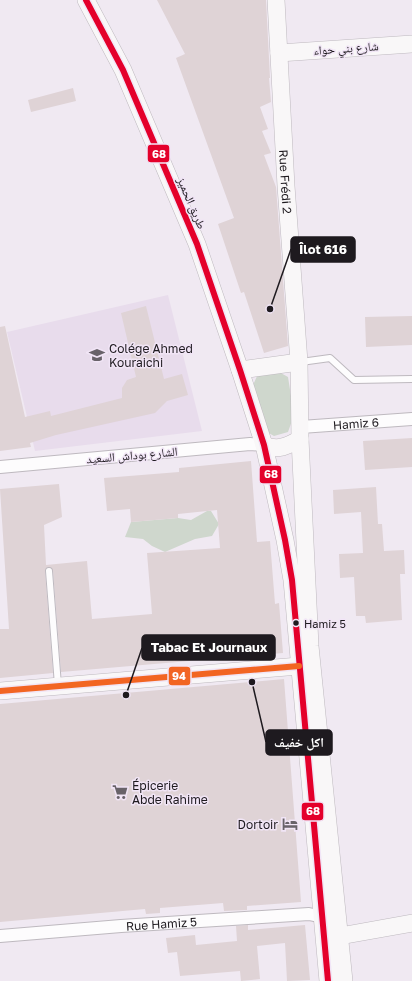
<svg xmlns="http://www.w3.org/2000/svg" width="412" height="981" viewBox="0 0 412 981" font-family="'Golos Text','Noto Naskh Arabic',sans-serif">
<rect width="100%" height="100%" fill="#f0e9f2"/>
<!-- built -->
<path fill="#e8dcec" d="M168,295l34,136 -167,20 -28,-119z"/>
<!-- green -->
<path fill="#cfd7cd" d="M279,372l9,5 6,38 -6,17 -14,4 -7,-4 -14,-47 5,-11z
M207,511h4l8,13 -7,12 -17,3 -30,13 -13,-6 -9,-7 -18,-2 6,-15 47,-4 13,2z"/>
<!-- building -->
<path fill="#dfd3d6" d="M157,0h109l4,78h-1l2,24 -11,5 8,22 -6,2 9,22 -7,2 12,32 12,159 -24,7 -20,-61 -3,1 -23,-69 16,-6 -58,-160 9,-4z
M73,88l3,13 -45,11 -3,-12z
M146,306l18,73 18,-5 6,21 -21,6 -12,12 -99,22 -26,8 1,4 -31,4v-124l5,-1 20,91 25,-6 1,5 71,-18v-10l5,-8 9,-3 -15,-64z
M412,316v29l-46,2 -1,-30z
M412,438v29l-47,3 -2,-29z
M251,461l6,81 13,-1 5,63 4,-1 4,50 -222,19 -8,-101 -4,-4 -3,1 -1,3 8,102 -53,5v-49h9l-9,-140 59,-5 3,33 -18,8 2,40 41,-4 5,58 60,-5 -5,-61 73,-5 -3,-38 -39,4v4l-47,4 -1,-13 -23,2 -3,-33 75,-6v-4z
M376,487l2,37h4l2,27 20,-1 1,24h-5l2,46 -36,3 -1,-7h-9l-2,-39 -14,1 -1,-24 24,-1 -2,-41 -27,2 -1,-24z
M284,679l17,223 -54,4v4l-23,1 -1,-8 -63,5v5l-14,1 -1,-5 -145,13v-218z
M248,925v5l57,-5 5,55 -23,1 -2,-38 -28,3 3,33 -19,2 -1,-10 -60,5 -3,-24 -9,1 -2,-15 29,-3 1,10 41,-4 -1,-15z"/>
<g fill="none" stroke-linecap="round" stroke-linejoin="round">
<defs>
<path id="lane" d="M301,362l29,-4 24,22 58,-1
M49,571l9,114"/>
<g id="street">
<path id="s1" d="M301,427l111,-8"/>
<path d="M0,467l250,-23 14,1"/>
<path id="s2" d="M0,936l121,-10 188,-12 14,3"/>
</g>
<g id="secondary">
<path d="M86,0l37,70 74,174 43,126 24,75 21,95 7,40 36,401"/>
<path id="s3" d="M276,0l10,186 13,176 1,77 10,207 34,335"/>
<path d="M279,53l133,-9"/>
<path d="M240,370l59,-8"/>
<path d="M264,445c14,6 24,1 36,-6"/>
<path d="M0,691l299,-25"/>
<path d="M340,936l72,-13"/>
</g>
</defs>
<!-- lane casing -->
<use href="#lane" stroke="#beb9bf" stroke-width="8"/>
<!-- street casing -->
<use href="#street" stroke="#beb9bf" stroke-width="14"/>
<!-- secondary casing -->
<use href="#secondary" stroke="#beb9bf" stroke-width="18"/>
<!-- lane -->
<use href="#lane" stroke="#fdfcfd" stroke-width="6"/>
<!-- street -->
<use href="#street" stroke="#fdfcfd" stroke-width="12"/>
<!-- secondary -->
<use href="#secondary" stroke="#f9f7f8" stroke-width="17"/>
<defs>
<path id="bus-1" d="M86,0l37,70 74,174 43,126 24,75 21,95 7,40 36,401"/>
<path id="bus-2" d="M0,691l299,-25"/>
</defs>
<!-- bus-1 casing -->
<use href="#bus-1" stroke="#f1e5f6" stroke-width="9"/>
<!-- bus-2 casing -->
<use href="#bus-2" stroke="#f1e5f6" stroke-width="9"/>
<!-- bus-1 -->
<use href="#bus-1" stroke="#e4002b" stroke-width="6"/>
<!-- bus-2 -->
<use href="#bus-2" stroke="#f26522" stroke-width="6"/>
</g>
<!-- icons -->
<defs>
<symbol id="school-bare" viewBox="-9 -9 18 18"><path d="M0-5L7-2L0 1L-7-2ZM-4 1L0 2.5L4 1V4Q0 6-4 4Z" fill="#686269" stroke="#f1e5f6" stroke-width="2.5" paint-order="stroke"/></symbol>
<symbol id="supermarket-bare" viewBox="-9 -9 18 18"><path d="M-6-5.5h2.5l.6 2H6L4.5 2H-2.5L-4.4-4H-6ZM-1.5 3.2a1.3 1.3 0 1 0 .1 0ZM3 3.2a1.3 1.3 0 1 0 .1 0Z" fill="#686269" stroke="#f1e5f6" stroke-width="2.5" paint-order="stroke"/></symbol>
<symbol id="hotel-bare" viewBox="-9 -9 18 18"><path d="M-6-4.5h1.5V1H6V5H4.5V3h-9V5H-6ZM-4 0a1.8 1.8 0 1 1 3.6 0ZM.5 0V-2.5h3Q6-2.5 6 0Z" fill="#686269" stroke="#f1e5f6" stroke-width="2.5" paint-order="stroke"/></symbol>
</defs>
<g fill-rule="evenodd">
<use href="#school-bare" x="86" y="344" width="22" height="22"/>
<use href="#supermarket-bare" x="109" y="781" width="22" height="22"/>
<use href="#hotel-bare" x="279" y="813" width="22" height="22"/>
</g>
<!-- markers -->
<circle fill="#1e1a1f" stroke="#f1e5f6" stroke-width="1.5" cx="296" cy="623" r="3.5"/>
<g text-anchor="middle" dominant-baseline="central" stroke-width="3" stroke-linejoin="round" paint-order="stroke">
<!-- bus labels -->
<g font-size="11" fill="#1e1a1f" stroke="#f1e5f6" text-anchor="start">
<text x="304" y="623">Hamiz 5</text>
</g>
<!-- street labels -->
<g font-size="12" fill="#1e1a1f" stroke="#f1e5f6">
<text transform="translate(346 48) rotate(-4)">شارع بني حواء</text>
<text stroke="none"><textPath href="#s3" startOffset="182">Rue Frédi 2</textPath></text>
<text transform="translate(192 203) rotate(67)">طريق الحميز</text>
<text stroke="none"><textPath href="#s1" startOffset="55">Hamiz 6</textPath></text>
<text transform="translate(132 455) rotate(-5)">الشارع بوداش السعيد</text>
<text stroke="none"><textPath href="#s2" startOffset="162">Rue Hamiz 5</textPath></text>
</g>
<!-- poi labels -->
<g font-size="12" fill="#1e1a1f" stroke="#f1e5f6" text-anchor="start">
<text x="109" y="348">Colége Ahmed<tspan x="109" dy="14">Kouraichi</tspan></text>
<text x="132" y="785">Épicerie<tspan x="132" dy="14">Abde Rahime</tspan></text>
<text x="278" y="824" text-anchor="end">Dortoir</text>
</g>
</g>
<!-- callouts -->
<path fill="none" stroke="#1e1a1f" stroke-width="1.5" d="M270 309L291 249M126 695L142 648M252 682L266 742"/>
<g fill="#1e1a1f" stroke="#f1e5f6" stroke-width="1.5">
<circle cx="270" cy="309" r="4"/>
<circle cx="126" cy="695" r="4"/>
<circle cx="252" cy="682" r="4"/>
</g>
<g fill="#1e1a1f" stroke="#1e1a1f" stroke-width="1.5">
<rect x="291" y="237" width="64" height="25" rx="4"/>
<rect x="142" y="635" width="133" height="25" rx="4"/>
<rect x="266" y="730" width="66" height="25" rx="4"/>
</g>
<g font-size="13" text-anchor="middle" font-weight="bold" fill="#fff">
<text x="323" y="254">Îlot 616</text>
<text x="209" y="652">Tabac Et Journaux</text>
<text x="299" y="747">اكل خفيف</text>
</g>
<g stroke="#f1e5f6" stroke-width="1.5">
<rect x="147" y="144" width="23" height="19" rx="4" fill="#e4002b"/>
<rect x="259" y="465" width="23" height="19" rx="4" fill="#e4002b"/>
<rect x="168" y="666" width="23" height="20" rx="4" fill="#f26522"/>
<rect x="301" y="802" width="23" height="19" rx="4" fill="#e4002b"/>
</g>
<g font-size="11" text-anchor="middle" font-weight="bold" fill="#fff">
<text x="159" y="158">68</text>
<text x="271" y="478">68</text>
<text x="179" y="680">94</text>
<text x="313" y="815">68</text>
</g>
</svg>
